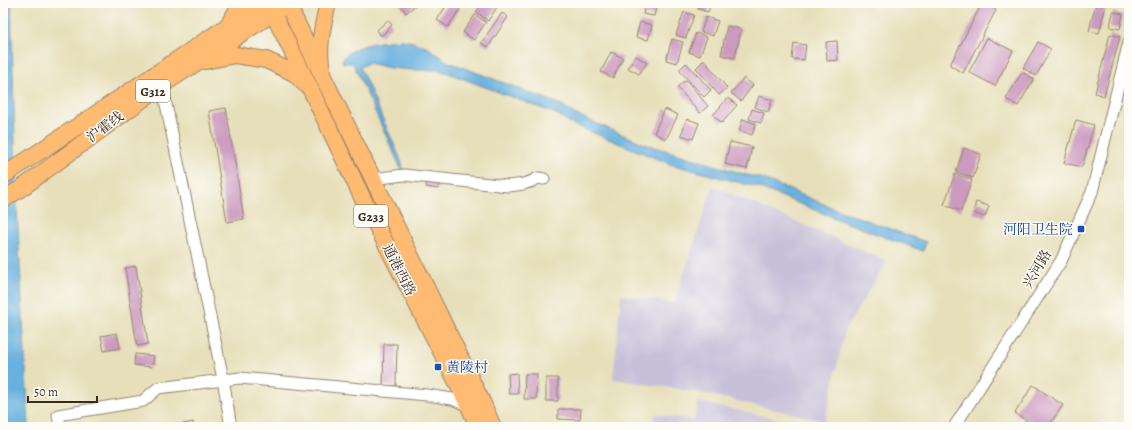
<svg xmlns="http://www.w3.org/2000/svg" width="1132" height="430" viewBox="0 0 1132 430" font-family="Alegreya,'Noto Serif SC',serif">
<rect width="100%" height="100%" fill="#fdfcf7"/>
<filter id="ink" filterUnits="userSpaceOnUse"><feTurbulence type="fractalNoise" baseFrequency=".025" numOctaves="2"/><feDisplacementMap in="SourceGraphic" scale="8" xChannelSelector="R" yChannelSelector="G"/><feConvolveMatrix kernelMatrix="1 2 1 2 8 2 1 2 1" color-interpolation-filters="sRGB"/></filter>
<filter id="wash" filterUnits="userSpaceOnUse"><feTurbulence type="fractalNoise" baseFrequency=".012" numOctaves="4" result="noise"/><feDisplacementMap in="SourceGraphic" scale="16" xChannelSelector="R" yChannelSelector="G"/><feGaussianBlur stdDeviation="0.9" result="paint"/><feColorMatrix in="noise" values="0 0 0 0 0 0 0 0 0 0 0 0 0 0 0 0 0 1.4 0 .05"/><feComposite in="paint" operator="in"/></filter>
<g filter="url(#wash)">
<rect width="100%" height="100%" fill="#e7dfba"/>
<!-- industrial -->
<path fill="#c7c0d9" d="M713,186l174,75 -42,69 -20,91 -128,-29 -84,-13 8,-84 53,8z
M698,402l116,25h-161l2,-13 39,6z"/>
<!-- water -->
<path fill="#68b0df" stroke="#526d7e" d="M3,3h8l6,208 12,216h-26z
M403,40c18,3 29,9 43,21l116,44 12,9 71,30 102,31 14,3 77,32 88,32 -3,9 -76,-28 -89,-36 -14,-3 -74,-20 -101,-41 -10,-8 -119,-45h-28l-22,-2 -22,-5 -8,4 40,91 4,13h-2l-48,-106 -2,-2h-9l-1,-4c15,-16 40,-18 61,-19z"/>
<g id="blocks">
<!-- building -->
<path fill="#cb9ac0" d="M399,3h19l-12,10z
M448,3h3l9,6 -12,18 -11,-7z
M483,3h8l6,4 -9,14 -12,-9z
M646,3l11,1 -3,12 -11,-2z
M700,3h11l-3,9 -10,-3z
M982,3l14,7 -33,63 -13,-8z
M1096,3l10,2 -7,28 -10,-2z
M684,12l10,3 -8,23 -10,-3z
M1113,12l10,2 -3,15 -10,-2z
M502,13l6,4 -20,30 -7,-4z
M475,15l11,7 -12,18 -11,-8z
M706,17l12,4 -5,15 -12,-4z
M388,20l4,5 -11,11 -4,-6z
M640,22l12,3 -4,15 -12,-3z
M727,26l14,3 -6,29 -14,-3z
M696,33l11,4 -7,19 -11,-4z
M1110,34l10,3 -16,59 -9,-3z
M987,38l26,13 -18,35 -26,-14z
M672,39l11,3 -6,21 -11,-3z
M837,41l1,19 -11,1 -1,-19z
M1038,42l13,7 -15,27 -13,-8z
M794,43l12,2 -2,15 -12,-1z
M611,52l12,6 -10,20 -12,-6z
M636,56l11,7 -8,11 -11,-6z
M704,60l23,28 -8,7 -23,-27z
M686,63l25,27 -7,7 -25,-27z
M1022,72l12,7 -16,27 -12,-7z
M744,78l9,7 -12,16 -10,-8z
M686,80l22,26 -8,7 -23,-26z
M759,96l13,4 -4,12 -13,-5z
M728,98l9,7 -15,18 -9,-8z
M226,108l18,111 -17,3 -18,-111z
M665,109l13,6 -12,24 -12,-6z
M752,109l12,4 -3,10 -12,-4z
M687,119l12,4 -6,16 -12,-4z
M743,119l13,5 -4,11 -13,-5z
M1076,120l18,5 -12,42 -18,-4z
M730,142l22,5 -5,22 -22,-5z
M964,148l17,6 -8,24 -17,-6z
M955,174l17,6 -11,31 -17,-6z
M427,181l12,2 -1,6 -12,-2z
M976,202l13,4 -4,11 -12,-4z
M136,266l12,78 -11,2 -12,-78z
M117,333l3,15 -16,3 -3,-15z
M384,344h13l-1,42h-13z
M135,354l19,2 -2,11 -18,-2z
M517,373l1,21h-9l-1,-20z
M525,374h12l-1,25h-12z
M546,378h12v23h-12z
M1033,385l30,20 -15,22h-12l-21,-14z
M558,409h23l-1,11 -22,-1z
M193,422l1,5h-15l-1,-2z"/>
</g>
</g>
<g filter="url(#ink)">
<use href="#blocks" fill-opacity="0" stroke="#91846c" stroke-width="1"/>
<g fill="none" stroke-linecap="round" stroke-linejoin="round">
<defs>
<path id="minor" d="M162,85l61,294 8,48
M372,179l32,-4 104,11c11,-1 21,-2 30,-8l6,1
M60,427l-2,-12 85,-14 15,-13 82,-10 187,17 25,4 17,7
M954,427l107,-166 31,-69 37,-150"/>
<path id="major" d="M226,26l15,-23"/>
<path id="highway" d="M270,3l3,10 37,75 54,113 105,205 9,21
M287,3l196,401 10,23
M205,61l30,-6 31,5 28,13 11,11
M322,69c-5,-21 1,-45 6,-66
M3,176l259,-173
M3,200l20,-13 139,-102 119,-77"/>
</defs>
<!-- minor casing -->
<use href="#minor" stroke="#91846c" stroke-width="13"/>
<!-- major casing -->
<use href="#major" stroke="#91846c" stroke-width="16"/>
<!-- highway casing -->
<use href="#highway" stroke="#91846c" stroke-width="18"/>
<!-- minor -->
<use href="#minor" stroke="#fff" stroke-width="11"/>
<!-- major -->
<use href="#major" stroke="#febb71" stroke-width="14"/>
<!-- highway -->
<use href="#highway" stroke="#febb71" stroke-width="16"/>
</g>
</g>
<!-- markers -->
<g fill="#1a4fb4" stroke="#fdfcf7" stroke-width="1.5">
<rect x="1077" y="225" width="8" height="8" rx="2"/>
<rect x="434" y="363" width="8" height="8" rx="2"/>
</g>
<g text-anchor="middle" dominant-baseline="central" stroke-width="3" stroke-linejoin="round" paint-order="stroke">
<!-- shield labels -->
<g fill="#fdfcf7" stroke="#75695f" stroke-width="1">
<rect x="136" y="80" width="34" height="22" rx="3"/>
<rect x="354" y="205" width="34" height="22" rx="3"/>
</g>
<g font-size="13" font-weight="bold" fill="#3b2a1e">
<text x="153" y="91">G312</text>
<text x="371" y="216">G233</text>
</g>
<!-- street labels -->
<g font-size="14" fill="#3b2a1e" stroke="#fdfcf7">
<text transform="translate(105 127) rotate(-36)">沪霍线</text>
<text transform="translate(1037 269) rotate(-59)">兴河路</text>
<text transform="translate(399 270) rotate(63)">通港西路</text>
</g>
<!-- transit labels -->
<g font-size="14" fill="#164399" stroke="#fdfcf7" text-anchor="end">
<text x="1073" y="229">河阳卫生院</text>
<text x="446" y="367" text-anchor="start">黄陵村</text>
</g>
</g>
<!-- margin -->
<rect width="1132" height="430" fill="none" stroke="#fdfcf7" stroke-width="16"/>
<!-- scale -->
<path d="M28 396v6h69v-6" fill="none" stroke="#3b2a1e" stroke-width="2"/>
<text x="34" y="396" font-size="12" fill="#3b2a1e" stroke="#fdfcf7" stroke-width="3" paint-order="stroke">50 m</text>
</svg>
